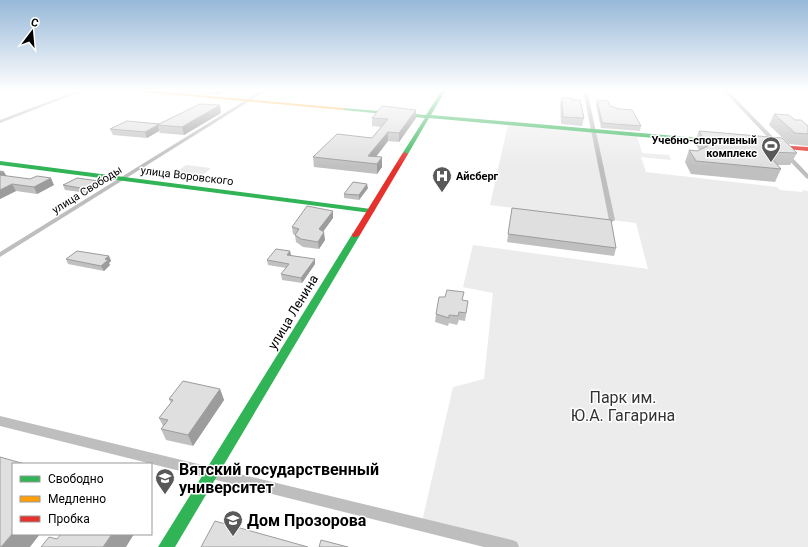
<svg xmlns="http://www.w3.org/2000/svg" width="808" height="547" viewBox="0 0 808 547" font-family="Roboto,sans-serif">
<rect width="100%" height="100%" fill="#fff"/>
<!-- green -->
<path fill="#ececec" d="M508,124l129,11 5,18 27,2 2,5 -30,-3 5,15 131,15 3,3 23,2 -1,-2 6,1v356h-299l-88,-21 32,-139 31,-8 9,-86 -30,-6 10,-42 175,24 -12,-46 -146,-18z
M186,165l25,3 -10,9 -28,-3z"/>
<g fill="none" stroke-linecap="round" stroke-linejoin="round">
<!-- street -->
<path fill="#bebebe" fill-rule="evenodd" d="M79,90h6l-85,33v-3z
M262,90h5l-267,167v-5z
M583,90h4l28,130 -3,2 -3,-2z
M723,90h4l52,53v2h-4z
M783,152h4l21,22v5l-2,-1 -23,-24z
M0,416l512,124 5,2 2,5h-35l-484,-121z"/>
<!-- fast -->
<path fill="#30b455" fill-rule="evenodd" d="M442,90h4l-15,25 279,24 3,2 -3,2 -281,-25 -21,36 -3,2 -3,-2 23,-36 -82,-8 -2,-1 2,-1 83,7z
M0,161l371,48 4,2 -4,2 -371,-48z
M353,233h3l4,2 -185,312h-17z"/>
<!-- slow -->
<path fill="#ff9f0a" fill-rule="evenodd" d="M122,90h20l201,18 2,1 -2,1z"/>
<!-- jam -->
<path fill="#e5322d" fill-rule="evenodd" d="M777,145l31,2v4l-33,-3v-2z
M405,152l3,2 -48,81 -4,2h-3l-1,-2 50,-81z"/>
</g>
<!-- wall -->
<path fill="#c0c0c0" d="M193,90h33l-8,5 -24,-2z
M562,98l10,2 12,18 -2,8 -21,-2 -1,-20z
M597,100l13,6 31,20 -1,5 -39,-3 -5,-23z
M416,110v8l-17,24 -11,-1 -12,16h6v10l-5,7 -63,-7 -1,-10 59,-19 9,-11 -9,-1v-8z
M221,113l-37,22 -24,-2 -1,-2 -12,7 -34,-3 -3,-6 49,-5z
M774,114l21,6 13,6v20l-19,-2 -20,-19z
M699,131l98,22 -7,12h-13l4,4 -6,13 -84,-8 -6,-12 4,-12 8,1 2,-1 -4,-8z
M0,171l7,5 47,9 -17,9 -21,-3 -16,8z
M63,185l38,1 -13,7 -23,-3z
M368,188l-9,12 -15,-2v-4z
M512,208l104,40 -2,8 -107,-14z
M333,211v7l-10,14 2,8 -6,9 -16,-2 -7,-5 -1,-7 -2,-1 -1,-7z
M290,251l1,4 24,9 -13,19 -20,-3 -1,-6 5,-6 -18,-3 -1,-5z
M109,256l2,5 -2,2 1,2 -6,6 -36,-7 -2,-5z
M463,300l4,9 -2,12 -6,-1 -2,5 -8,-2 -1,3 -13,-4 1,-8z
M220,389l4,11 -31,46 -27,-6 -5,-11 2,-3 -4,-8 12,-15 -2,-4z"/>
<!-- shaded-wall -->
<path fill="#9c9c9c" d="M219,90h7l-8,5 -1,-4z
M220,105l1,8 -37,22 -2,-8z
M416,110v8l-17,24v-9z
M158,125l1,6 -12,7 -2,-6z
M388,132v9l-17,22 -3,-7z
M382,157v10l-5,7v-10z
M4,172l4,6 -8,4v-9z
M51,178l3,7 -17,9 -3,-7z
M99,181l2,5 -13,7 -2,-4z
M12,184l4,7 -16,8v-9z
M367,184l1,4 -9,12v-5z
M333,211v7l-14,19v-8z
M324,232l1,8 -6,9 -1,-7z
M290,251l1,5 -4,-1z
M109,256l2,5 -2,2 1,2 -6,6 -3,-5 4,-7z
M315,259v5l-13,19 -1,-5z
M220,389l4,11 -31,46 -5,-11z
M13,533v1h27l-10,13h-29z
M112,534h22l-8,13h-23z"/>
<!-- building -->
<path fill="#dfdfdf" stroke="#9c9c9c" d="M204,90h15l-2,1z
M562,98h10v2h8l4,18 -21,-1z
M597,100l11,1 2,5 9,3 13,1 9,16 -39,-3z
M200,104l20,1 -38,22 -25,-2z
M382,106l34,4 -17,23 -11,-1 -20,24 14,1 -5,7 -64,-7 24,-23 35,4 16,-19 -16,-1z
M774,114l15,1 6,5h6l7,6v8l-13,-1z
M127,121l32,3 -2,1h1l-13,7 -35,-3z
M699,131l83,7 15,15 -31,-1 15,17 -85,-8 -7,-11 8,1 11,-5z
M0,171l4,1 -4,1z
M0,175l30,4 7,-3 14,2 -17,9 -22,-3 -12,6z
M77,178l22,3 -13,8 -23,-4z
M353,182l14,2 -8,11 -15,-1z
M307,206l26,5 -14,18 5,3 -6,10 -17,-3 -6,-4 4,-6 -7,-2z
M512,208l99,12 5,28 -108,-14z
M276,249l14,2 -3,4 28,4 -14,19 -20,-4 8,-10 -22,-4z
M77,251l32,5 -4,3 3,1 -7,6 -35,-7z
M447,290l17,2 -2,8 6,1 -2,12 -7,-1 -1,4 -9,-1v3l-13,-4 3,-17h6z
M183,381l37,8 -32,46 -27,-6 7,-9 -9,-2 14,-18 -4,-1z
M0,457l25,7h-12v69l-12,14h-1z
M215,521l93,26h-107z
M61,534h51l-9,13h-62l8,-10 8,2z
M321,540l27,7h-29z"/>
<!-- sky -->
<linearGradient id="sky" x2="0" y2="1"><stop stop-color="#97b8d8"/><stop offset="0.54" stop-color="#fff"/><stop offset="1" stop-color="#fff" stop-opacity="0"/></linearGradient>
<rect width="808" height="167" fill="url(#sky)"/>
<!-- icons -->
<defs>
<symbol id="stadium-pin" viewBox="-11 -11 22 30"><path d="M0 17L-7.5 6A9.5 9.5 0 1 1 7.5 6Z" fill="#595959" stroke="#fff"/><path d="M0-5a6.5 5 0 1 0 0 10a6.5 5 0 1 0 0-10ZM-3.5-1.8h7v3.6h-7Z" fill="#fff"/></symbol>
<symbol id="hospital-pin" viewBox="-11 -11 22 30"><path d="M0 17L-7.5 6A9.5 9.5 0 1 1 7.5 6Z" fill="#595959" stroke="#fff"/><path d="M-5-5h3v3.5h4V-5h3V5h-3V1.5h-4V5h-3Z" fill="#fff"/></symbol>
<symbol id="university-pin" viewBox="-11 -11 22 30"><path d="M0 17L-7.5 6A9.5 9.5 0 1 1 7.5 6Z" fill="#595959" stroke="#fff"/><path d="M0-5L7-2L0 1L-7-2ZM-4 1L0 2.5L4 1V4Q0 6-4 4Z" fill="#fff"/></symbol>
</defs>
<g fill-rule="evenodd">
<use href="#stadium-pin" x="760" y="135" width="22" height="30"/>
<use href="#hospital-pin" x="431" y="165" width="22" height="30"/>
<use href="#university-pin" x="154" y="467" width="22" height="30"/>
<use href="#university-pin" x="222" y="509" width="22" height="30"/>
</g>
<g text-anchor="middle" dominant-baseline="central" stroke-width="3" stroke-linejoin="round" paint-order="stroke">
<!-- far-poi labels -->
<g font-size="11" font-weight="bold" fill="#000" stroke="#fff" text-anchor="end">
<text x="757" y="140">Учебно-спортивный<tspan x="757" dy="13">комплекс</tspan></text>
<text x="456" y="176" text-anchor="start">Айсберг</text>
</g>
<!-- far-street labels -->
<g font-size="11" fill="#000" stroke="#fff">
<text transform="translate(187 176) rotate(7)">улица Воровского</text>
<text transform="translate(87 190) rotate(-32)">улица Свободы</text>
</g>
<!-- street labels -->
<g font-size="13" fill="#000" stroke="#fff">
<text transform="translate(293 312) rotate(-59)">улица Ленина</text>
</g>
<!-- near-park labels -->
<g font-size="16" fill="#333" stroke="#fff">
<text x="623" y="397">Парк им.<tspan x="623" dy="18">Ю.А. Гагарина</tspan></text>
</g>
<!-- near-poi labels -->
<g font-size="16" font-weight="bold" fill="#000" stroke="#fff" text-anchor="start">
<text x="179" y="469">Вятский государственный<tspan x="179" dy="18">университет</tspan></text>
<text x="247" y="520">Дом Прозорова</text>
</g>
</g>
<!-- legend -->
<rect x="12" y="463" width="140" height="72" fill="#ffffff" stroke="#999999"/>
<rect x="20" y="476" width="20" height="6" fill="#30b455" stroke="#999999"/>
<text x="48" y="483" font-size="12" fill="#000000">Свободно</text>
<rect x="20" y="496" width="20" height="6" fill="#ff9f0a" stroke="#999999"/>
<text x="48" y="503" font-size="12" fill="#000000">Медленно</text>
<rect x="20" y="516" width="20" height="6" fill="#e5322d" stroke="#999999"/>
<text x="48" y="523" font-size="12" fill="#000000">Пробка</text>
<!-- north arrow -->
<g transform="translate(32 32) rotate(16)" stroke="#ffffff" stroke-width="3" paint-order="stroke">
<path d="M0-3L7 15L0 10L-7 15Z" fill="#000000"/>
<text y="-6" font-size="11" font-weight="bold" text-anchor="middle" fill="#000000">С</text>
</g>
</svg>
